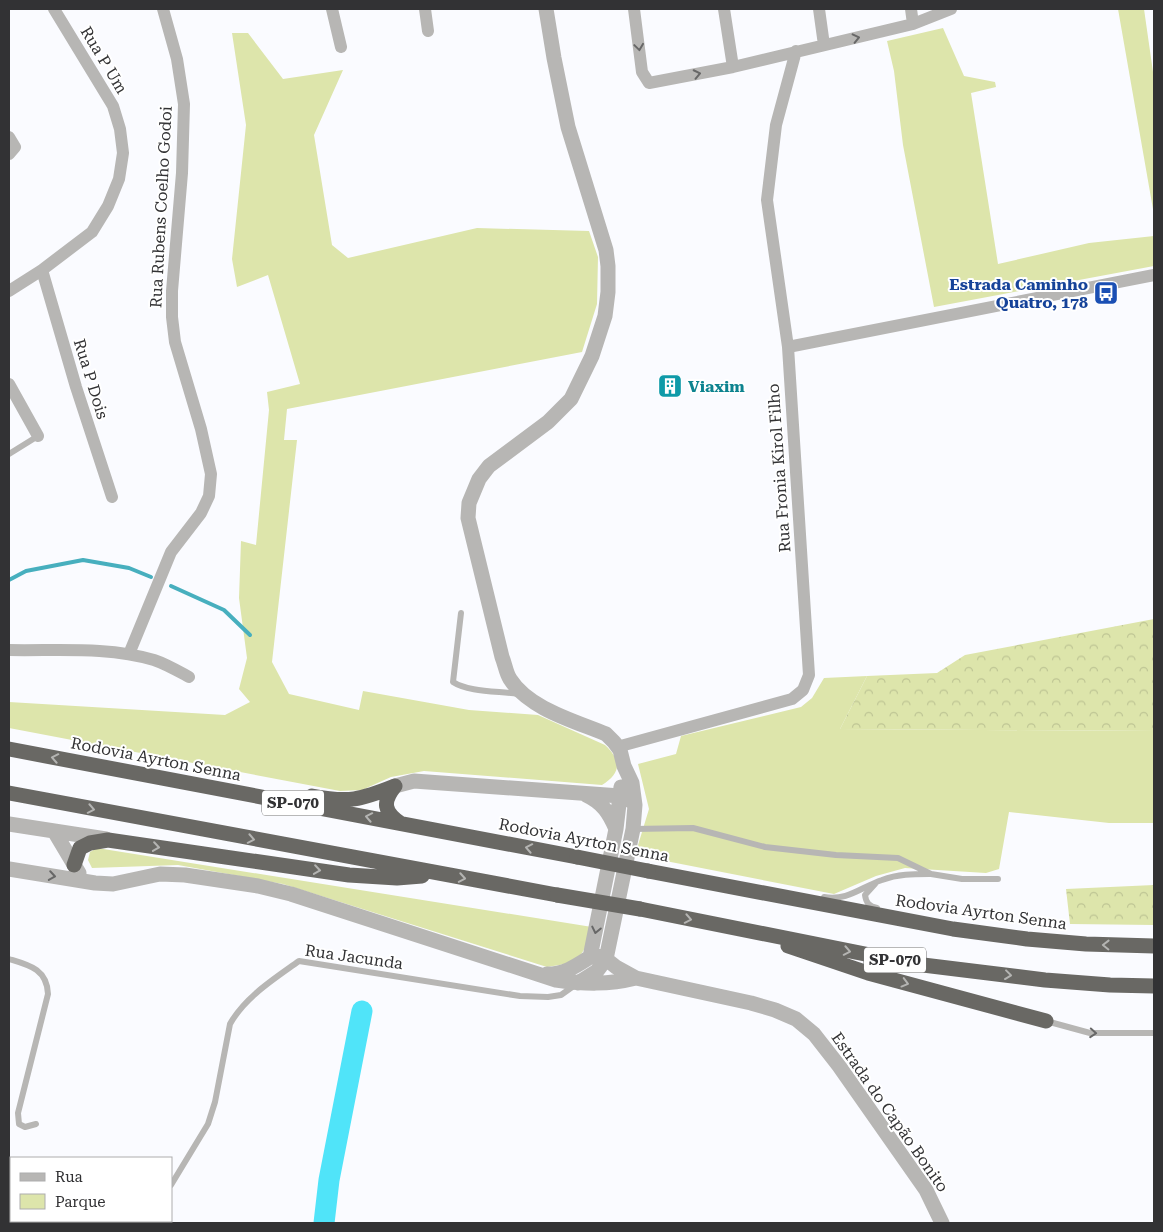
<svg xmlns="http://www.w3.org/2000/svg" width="1163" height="1232" viewBox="0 0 1163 1232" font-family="'Roboto Serif',serif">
<defs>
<pattern id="forest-crowns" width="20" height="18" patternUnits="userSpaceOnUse" patternTransform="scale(1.25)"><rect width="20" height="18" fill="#dde5ab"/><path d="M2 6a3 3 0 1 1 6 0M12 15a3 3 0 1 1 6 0" fill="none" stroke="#bec594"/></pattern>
</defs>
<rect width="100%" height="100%" fill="#fafbff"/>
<!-- green -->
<path fill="#dde5ab" d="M1118,9h26l10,70v136z
M943,28l21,48 31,6 1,5 -25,6 27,171 91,-21 65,-7v30l-220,41 -31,-162 -9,-74 -7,-30z
M232,33h16l35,46 60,-9 -29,65 18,110 16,13 129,-30 112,3 9,26 -1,47 -15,48 -295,57 -3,31h13l-25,222 17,32 70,16 4,-19 106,19 69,5 67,30c17,16 16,28 -3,40l-178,-14 -33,6 -29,13 -22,1 -331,-63v-26l216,13 25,-13 -11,-13 8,-31 -8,-60 2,-57 15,4 13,-135 -2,-18 33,-8 -32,-109 -31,12 -5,-28 14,-134z
M867,676l-27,53 314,2v92h-45l-100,-11 -10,57 -13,4 -81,-5 -29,8 -42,18 -199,-39 14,-46 -11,-45 38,-10 5,-18 120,-29 11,-9 12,-20z
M97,848l495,79c-10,32 -11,35 -45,40l-264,-83 -105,-19 -86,3 -4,-8 2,-8z"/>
<!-- forest -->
<path fill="url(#forest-crowns)" d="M1154,619v112l-314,-2 27,-53 70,-3 28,-18z
M1154,885v40l-84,-1 -4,-35z"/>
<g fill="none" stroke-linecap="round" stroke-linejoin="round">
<!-- stream -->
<path stroke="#47afbe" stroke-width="4" d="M9,580l17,-9 57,-11 46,8 22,9
M171,586l53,24 26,25"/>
<!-- river -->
<path stroke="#50e4f9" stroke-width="21" d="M324,1223l5,-43 33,-169"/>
<!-- service -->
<path stroke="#b7b6b4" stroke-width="6" d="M9,454l29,-18
M461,613l-8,69c15,10 46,9 65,12
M633,829l60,-1 72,19 71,8 62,3 33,16 31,5h36
M875,884l-10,11c1,8 4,11 12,13
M824,897c24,4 37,-10 58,-17 16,-6 31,-6 47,-6
M9,959c20,6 38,10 39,35l-30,119 1,11 6,3 11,-3
M1046,1021l44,12h64
M171,1185l37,-61 7,-22 15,-78c15,-27 44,-45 69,-63l221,35 28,1 13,-2 14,-10
M145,1223l2,-2"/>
<!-- minor -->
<path stroke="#b7b6b4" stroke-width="12" d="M332,9l9,38
M425,9l3,22
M634,9l8,63 7,11 84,-16 180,-43 38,-15
M724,9l9,58
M819,9l5,36
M911,9l2,15
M9,137l6,10 -6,7
M42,270l34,117 36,110
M9,291l33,-21 50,-38 16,-26 11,-27 4,-26 -3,-24 -7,-23 -59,-97
M788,347l366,-72
M9,384l29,52
M9,650c47,1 99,-4 145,10 12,4 24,11 35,17
M129,654l42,-102 30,-39 8,-17 2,-22 -10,-45 -26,-87 -3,-25v-26l10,-118 2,-69 -7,-45 -14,-50
M617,747l175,-48 11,-9 6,-15 -21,-328 -21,-147 9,-75 20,-74"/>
<!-- tertiary -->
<path stroke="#b7b6b4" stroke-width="15" d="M546,9l8,49 14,69 38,123 2,16v26l-3,24 -13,40 -21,43 -23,23 -59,44 -10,13 -10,24 -1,15 34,139c3,7 4,16 8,22 19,30 65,42 96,55l8,8 6,8 4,16 8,17 3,22 -2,24 -27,130 -9,12 -19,12
M395,786l19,-5 206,15 8,2 7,7
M586,795c17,8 23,18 30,34
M9,824l97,15
M54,831l25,42
M9,869l86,14 18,1 47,-10 25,1 73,11 33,8 265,86c28,4 52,5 80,-2
M590,957l8,-1 8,3 10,8 20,11 115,25 24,7 21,9 18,15 25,32 87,124 16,33
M590,957l26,-128 5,-42
M547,974c18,0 29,-8 43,-17"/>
<!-- motorway -->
<path stroke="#696864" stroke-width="15" d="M9,749l568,108
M395,786c-13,16 -11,26 5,37
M9,793l548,102
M312,796c37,7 48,4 83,-10
M74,865l6,-17 10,-5 18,-3 241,35 48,3 25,-2
M648,871l305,58 74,10 59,5 68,2
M640,909l275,55 130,16 65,5 44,1
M788,946l80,27 178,48"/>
<!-- motorway-bridge -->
<path stroke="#696864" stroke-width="15" d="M577,857l71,14
M557,895l83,14"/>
</g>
<!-- one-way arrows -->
<defs><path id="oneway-chevron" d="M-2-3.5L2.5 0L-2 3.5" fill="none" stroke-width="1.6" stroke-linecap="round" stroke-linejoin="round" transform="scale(1.25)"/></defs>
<g stroke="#676767">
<use href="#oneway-chevron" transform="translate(856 38) rotate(-13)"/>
<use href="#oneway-chevron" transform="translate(639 47) rotate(82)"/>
<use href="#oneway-chevron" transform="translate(697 74) rotate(-12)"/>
<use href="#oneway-chevron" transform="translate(52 876) rotate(9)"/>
<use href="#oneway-chevron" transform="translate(596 930) rotate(102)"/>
<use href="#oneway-chevron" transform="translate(1093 1033) rotate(4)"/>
</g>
<g stroke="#b4b4b2">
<use href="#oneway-chevron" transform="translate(55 758) rotate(-169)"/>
<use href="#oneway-chevron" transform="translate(91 809) rotate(11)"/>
<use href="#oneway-chevron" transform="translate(369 817) rotate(-169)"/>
<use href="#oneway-chevron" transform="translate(251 839) rotate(11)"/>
<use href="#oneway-chevron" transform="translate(156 847) rotate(8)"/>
<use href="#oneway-chevron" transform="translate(529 848) rotate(-169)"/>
<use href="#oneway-chevron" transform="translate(317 870) rotate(8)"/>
<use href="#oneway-chevron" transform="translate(462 878) rotate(10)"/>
<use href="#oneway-chevron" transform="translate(688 919) rotate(11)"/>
<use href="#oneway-chevron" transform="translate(1106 945) rotate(-179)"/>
<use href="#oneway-chevron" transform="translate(847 951) rotate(11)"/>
<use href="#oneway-chevron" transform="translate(1008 975) rotate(7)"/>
<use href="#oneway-chevron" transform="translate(905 983) rotate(15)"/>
</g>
<!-- icons -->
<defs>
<symbol id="bus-square" viewBox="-11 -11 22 22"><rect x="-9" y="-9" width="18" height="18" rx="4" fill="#1a4fb4" stroke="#fff"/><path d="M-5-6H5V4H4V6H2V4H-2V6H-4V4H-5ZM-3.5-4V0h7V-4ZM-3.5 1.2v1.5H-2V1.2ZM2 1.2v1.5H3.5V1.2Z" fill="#fff"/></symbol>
<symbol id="building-square" viewBox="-11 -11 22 22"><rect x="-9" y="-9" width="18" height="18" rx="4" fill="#0f9aa8" stroke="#fff"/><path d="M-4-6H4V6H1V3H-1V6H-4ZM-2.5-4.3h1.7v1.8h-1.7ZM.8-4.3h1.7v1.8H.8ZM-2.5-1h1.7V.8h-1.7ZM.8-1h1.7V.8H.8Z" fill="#fff"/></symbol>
</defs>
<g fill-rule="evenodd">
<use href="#bus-square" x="1092" y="279" width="28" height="28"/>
<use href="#building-square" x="656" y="372" width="28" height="28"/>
</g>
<g text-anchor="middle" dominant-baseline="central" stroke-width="4" stroke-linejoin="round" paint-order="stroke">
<!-- shield labels -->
<g fill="#fff" stroke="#707071" stroke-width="1">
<rect x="262" y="790.5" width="62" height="25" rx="4"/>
<rect x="864" y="947.5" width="62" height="25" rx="4"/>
</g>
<g font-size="15" font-weight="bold" fill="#323234">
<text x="293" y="803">SP-070</text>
<text x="895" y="960">SP-070</text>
</g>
<!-- street labels -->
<g font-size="16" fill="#323234" stroke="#fff">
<text transform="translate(104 60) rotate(59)">Rua P Um</text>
<text transform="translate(161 207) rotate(-87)">Rua Rubens Coelho Godoi</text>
<text transform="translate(91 379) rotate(73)">Rua P Dois</text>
<text transform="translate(779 468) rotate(-94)">Rua Fronia Kirol Filho</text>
<text transform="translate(156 759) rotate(11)">Rodovia Ayrton Senna</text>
<text transform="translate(584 840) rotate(11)">Rodovia Ayrton Senna</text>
<text transform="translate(981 912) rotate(8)">Rodovia Ayrton Senna</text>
<text transform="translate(354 957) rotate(8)">Rua Jacunda</text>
<text transform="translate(890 1112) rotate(55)">Estrada do Capão Bonito</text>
</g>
<!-- transit labels -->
<g font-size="16" font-weight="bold" fill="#164399" stroke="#fff" text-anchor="end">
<text x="1088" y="284">Estrada Caminho<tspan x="1088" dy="18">Quatro, 178</tspan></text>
</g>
<!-- culture labels -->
<g font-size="16" font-weight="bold" fill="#0d838f" stroke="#fff" text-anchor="start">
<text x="688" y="386">Viaxim</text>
</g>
</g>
<!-- border -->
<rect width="1163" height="1232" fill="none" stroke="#323234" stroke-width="20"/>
<!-- legend -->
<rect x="10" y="1157" width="162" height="65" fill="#ffffff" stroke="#adadae"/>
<rect x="20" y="1173" width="25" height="8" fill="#b7b6b4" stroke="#adadae"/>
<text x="55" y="1182" font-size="15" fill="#323234">Rua</text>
<rect x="20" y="1194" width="25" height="15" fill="#dde5ab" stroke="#adadae"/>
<text x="55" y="1207" font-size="15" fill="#323234">Parque</text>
</svg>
